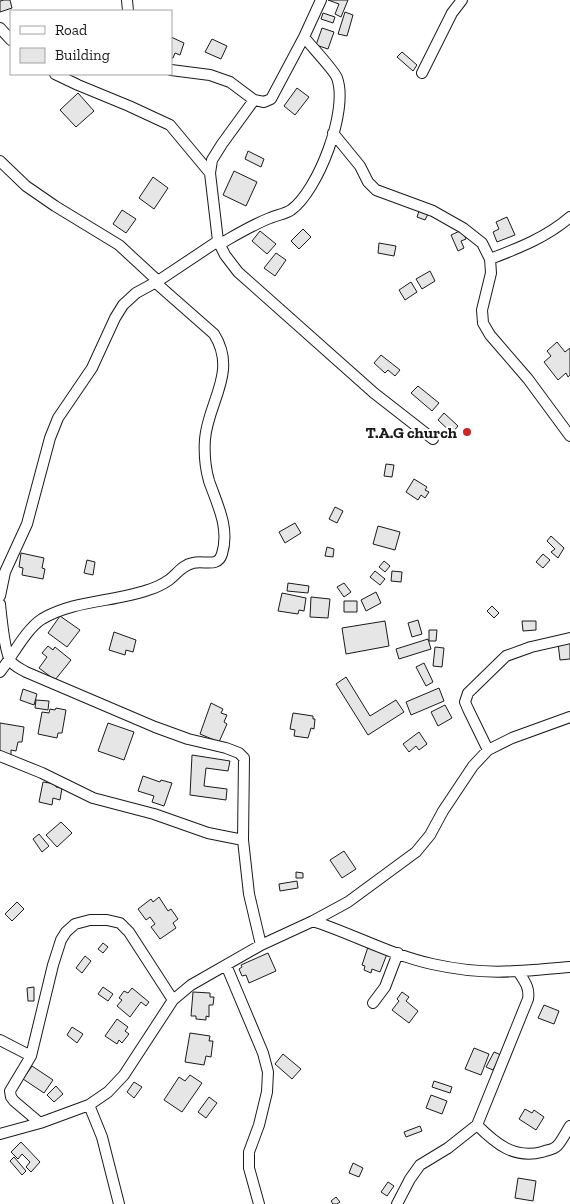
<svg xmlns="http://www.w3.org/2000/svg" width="570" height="1204" viewBox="0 0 570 1204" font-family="'Zilla Slab',serif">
<rect width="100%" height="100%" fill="#fff"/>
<!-- building -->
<path fill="#e6e6e6" stroke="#1a1a1a" d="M4,0h6l2,8 -12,4v-11z
M328,0h20l-7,17 -6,-3 4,-10z
M345,12l8,3 -6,21 -9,-2z
M323,13l12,4 -2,6 -12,-4z
M322,28l12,4 -6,17 -12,-4z
M171,37l13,6 -4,12 -5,-2 -2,5h-2z
M212,39l15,7 -6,13 -16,-7z
M402,52l15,13 -4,6 -16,-14z
M297,88l12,9 -14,18 -11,-9z
M78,93l16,18 -18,16 -16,-17z
M248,151l16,8 -3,8 -16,-8z
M234,171l23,11 -11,24 -23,-11z
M153,177l15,11 -14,21 -15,-11z
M420,208l9,4 -4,8 -8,-3z
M122,210l14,9 -10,14 -13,-9z
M507,217l8,18 -18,7 -4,-10 6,-3 -3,-7z
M303,229l8,8 -12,12 -8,-8z
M462,230l4,9 -5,2 3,7 -6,3 -7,-16z
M260,231l16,13 -9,10 -15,-13z
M379,243l17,3 -2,10 -16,-3z
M276,253l10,7 -11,16 -11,-8z
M430,271l5,10 -13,8 -6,-10z
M411,282l6,10 -12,8 -6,-10z
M557,342l8,10 5,-4v27l-2,2 -2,-4 -8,7 -14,-18 7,-6 -4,-5z
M381,355l19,15 -5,6 -7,-6 -3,3 -11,-10z
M418,386l21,17 -7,8 -21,-18z
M444,413l14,13 -6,7 -14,-13z
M386,464l8,1 -2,12 -8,-1z
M414,479l13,8 -2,3 4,2 -4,6 -4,-3 -3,5 -12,-8z
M335,507l8,4 -6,12 -8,-4z
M295,523l6,10 -16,10 -6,-11z
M378,526l22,6 -5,18 -22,-6z
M551,536l13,12 -6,10 -7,-6 4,-3 -8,-8z
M327,547l7,2 -1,8 -8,-1z
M21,553l23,5 -2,10 3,1 -2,10 -21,-4 1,-7 -4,-1z
M543,554l7,6 -7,8 -7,-6z
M87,560l8,2 -2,13 -9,-2z
M384,561l6,5 -5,6 -6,-5z
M375,571l10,8 -5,6 -10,-8z
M392,571l10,1 -1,10 -10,-1z
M288,583l21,3 -1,7 -21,-2z
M344,583l7,9 -7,5 -7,-10z
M376,592l5,11 -15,8 -5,-11z
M282,593l24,5 -2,13 -5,-1 -1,4 -20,-3z
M311,597l19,2 -2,19 -18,-1z
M344,601h13v11h-13z
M492,606l7,7 -5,5 -7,-7z
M60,616l20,14 -13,17 -19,-14z
M418,620l4,14 -10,3 -4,-14z
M385,621l4,25 -43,8 -4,-26z
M522,621h14v9l-13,1z
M429,630h8l-1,11h-7z
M114,632l22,8 -3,12 -7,-2 -1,5 -16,-5z
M428,639l3,10 -32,10 -3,-10z
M570,642v17l-10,1 -2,-17z
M48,646l5,4 2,-3 16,13 -16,20 -16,-12 8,-11 -5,-4z
M435,647l9,1 -2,19 -9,-1z
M424,663l9,19 -7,4 -10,-19z
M346,677l24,39 26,-16 8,12 -36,23 -32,-51z
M439,688l5,13 -33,14 -5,-13z
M23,689l14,5 -3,11 -14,-5z
M36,700l13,1 -1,9 -13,-2z
M211,703l12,6 -2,4 6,2 -3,7 3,2 -8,18 -19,-8z
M445,705l7,13 -14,8 -7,-14z
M56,708l10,2 -4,23h-4l-1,5 -19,-4 4,-22 7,1 1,-4 5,1z
M293,713l20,3v3h2l-1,10 -3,-1 -3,10 -14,-2 1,-6 -5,-1z
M0,723l24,4 -2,15h-4l-2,9 -5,-1v5l-11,-2z
M108,723l26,9 -10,28 -26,-9z
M419,732l8,12 -8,6 -3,-4 -7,6 -6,-8z
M192,755l38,6 -2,10 -22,-3 -2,18 23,3 -1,11 -36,-5z
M143,776l17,6 1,-2 11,3 -8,23 -12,-4 2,-6 -16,-5z
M43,782l13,2v3l6,1 -2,12 -7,-2 -1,7 -13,-3z
M61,822l11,11 -15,14 -11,-12z
M39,834l10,12 -7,6 -9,-13z
M344,851l12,18 -14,9 -12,-18z
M296,872l7,1v5h-7z
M297,881l1,7 -18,3 -1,-7z
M159,897l9,14 3,-2 7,10 -5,4 3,5 -16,11 -9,-12 4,-3 -5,-7 -4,3 -8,-11 13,-10 2,3z
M17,902l7,7 -12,12 -7,-7z
M103,943l5,4 -5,6 -5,-4z
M368,947l19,7 -7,18 -8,-3 -1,4 -7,-3 1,-4 -3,-1z
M268,953l8,18 -27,12 -3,-8 -4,1 -3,-7 3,-2 -1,-2z
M85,956l6,5 -9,12 -6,-5z
M34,987v14h-6l-1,-13z
M103,987l10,7 -5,7 -10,-7z
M132,988l17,14 -3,4 -5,-4 -11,15 -13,-11 5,-6 -3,-2 5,-7 4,2z
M193,992l17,1v4h4l-1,8h-4v12l-3,-1v4l-10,-1v-3h-5z
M402,992l7,5 -3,4 12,10 -9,12 -17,-13 7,-9 -2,-2z
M544,1005l15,6 -5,13 -16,-6z
M117,1019l11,8 -3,4 4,3 -7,9 -3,-3 -2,4 -12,-8z
M72,1027l11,7 -6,9 -10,-8z
M190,1033l20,3 -1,5h4l-2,16 -5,-1 -2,9 -19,-3z
M474,1048l15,6 -8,21 -16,-6z
M494,1052l7,3 -8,15 -7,-3z
M283,1054l18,15 -9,10 -17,-15z
M32,1066l21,14 -9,13 -21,-14z
M190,1075l12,8 -20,29 -18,-12 15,-23 6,4z
M434,1081l18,6 -2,6 -18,-6z
M134,1082l8,5 -8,11 -7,-6z
M56,1086l7,8 -9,8 -7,-7z
M431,1095l16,6 -5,13 -16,-6z
M209,1097l8,6 -11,15 -8,-6z
M525,1109l7,4 2,-3 10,7 -8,13 -17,-11z
M420,1126l2,5 -16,6 -2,-5z
M21,1142l19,20 -9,10 -5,-5 4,-5 -8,-8 -4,5 -7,-7z
M14,1157l12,14 -4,4 -12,-14z
M353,1163l10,5 -4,9 -10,-4z
M518,1178l18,3 -3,20 -18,-3z
M388,1182l6,4 -7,10 -6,-4z
M336,1197l4,5 -3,2h-4l-2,-3z"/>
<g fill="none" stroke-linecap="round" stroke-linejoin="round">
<defs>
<path id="street" d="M127,0l1,11
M0,28l11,12
M171,70l39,5 20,7 24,18 10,2 7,-3 33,-62 17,-37
M422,73l30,-60 10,-13
M55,74l23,11 51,21 41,19 40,48
M254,100l-32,44 -10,16 -2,13 8,68 7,14 13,17 136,121 59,46
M333,133l27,33 8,16 8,8 57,21 30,17 19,15 8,16 1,14 -9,37 1,13 7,12 38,44 42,57
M0,161l26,25 29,20 64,39 39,36
M220,244c16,-9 32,-19 50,-26 7,-3 15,-4 21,-8 27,-19 58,-100 46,-132 -2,-7 -27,-33 -33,-41
M490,259c29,-11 57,-22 80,-42
M0,596l5,-24 22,-48 23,-86 8,-20 34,-50 23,-50 8,-13 13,-12 22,-12 60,-40
M0,604c1,10 5,48 10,56 3,6 11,9 16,12l129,55 33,12 38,9 13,5 5,5 -1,82 6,54 12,51
M0,672c12,-15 26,-43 42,-53 32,-19 72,-17 106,-29 7,-2 15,-6 21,-10 8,-6 13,-15 24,-17 11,-3 25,5 29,-9 8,-26 -5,-50 -13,-73 -4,-14 -5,-28 -4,-42 3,-37 33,-67 9,-105l-58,-51
M488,750l-20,-41 -3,-7 3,-9 38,-37 25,-9 39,-9
M0,756l42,17 51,25 61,16 54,19 35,7
M313,921c40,13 78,34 119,43 27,6 57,9 84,7 18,0 36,-3 54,-4
M226,965l37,88 5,19 -1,20 -8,33 -10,27v16l10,36
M373,1003l12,-16 13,-34
M0,1040l31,16
M89,1105l13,32 17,67
M40,1123l-26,-22 -3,-4 -1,-6 21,-35 22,-91 8,-25 5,-8 9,-8 15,-4h17l13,3 9,9 44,68
M477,1125c19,19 37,34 65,27 5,-2 11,-2 15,-6 5,-5 9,-14 13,-20
M0,1134l40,-11 49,-18 19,-13 16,-17 49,-75 18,-15 70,-40 52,-24 35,-19 68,-50 14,-17 13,-24 30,-45 15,-16 24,-12 58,-21
M397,1204l13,-25 10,-14 28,-17 29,-23 51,-126c2,-12 -4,-18 -10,-28"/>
</defs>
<!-- street casing -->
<use href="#street" stroke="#1a1a1a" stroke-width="12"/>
<!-- street -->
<use href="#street" stroke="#fff" stroke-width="10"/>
</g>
<!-- markers -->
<circle fill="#c62828" stroke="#fff" stroke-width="2" cx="467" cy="432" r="5"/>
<g text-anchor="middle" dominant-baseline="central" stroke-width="4" stroke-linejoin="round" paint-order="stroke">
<!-- poi labels -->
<g font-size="16" font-weight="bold" fill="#1a1a1a" stroke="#fff" text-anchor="end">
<text x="457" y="432">T.A.G church</text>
</g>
</g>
<!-- legend -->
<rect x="10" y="10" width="162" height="65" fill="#ffffff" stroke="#a3a3a3"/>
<rect x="20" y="26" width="25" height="8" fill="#ffffff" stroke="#a3a3a3"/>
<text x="55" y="35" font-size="15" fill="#1a1a1a">Road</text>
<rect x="20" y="48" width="25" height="15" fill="#e6e6e6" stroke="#a3a3a3"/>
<text x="55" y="60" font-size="15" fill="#1a1a1a">Building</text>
</svg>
